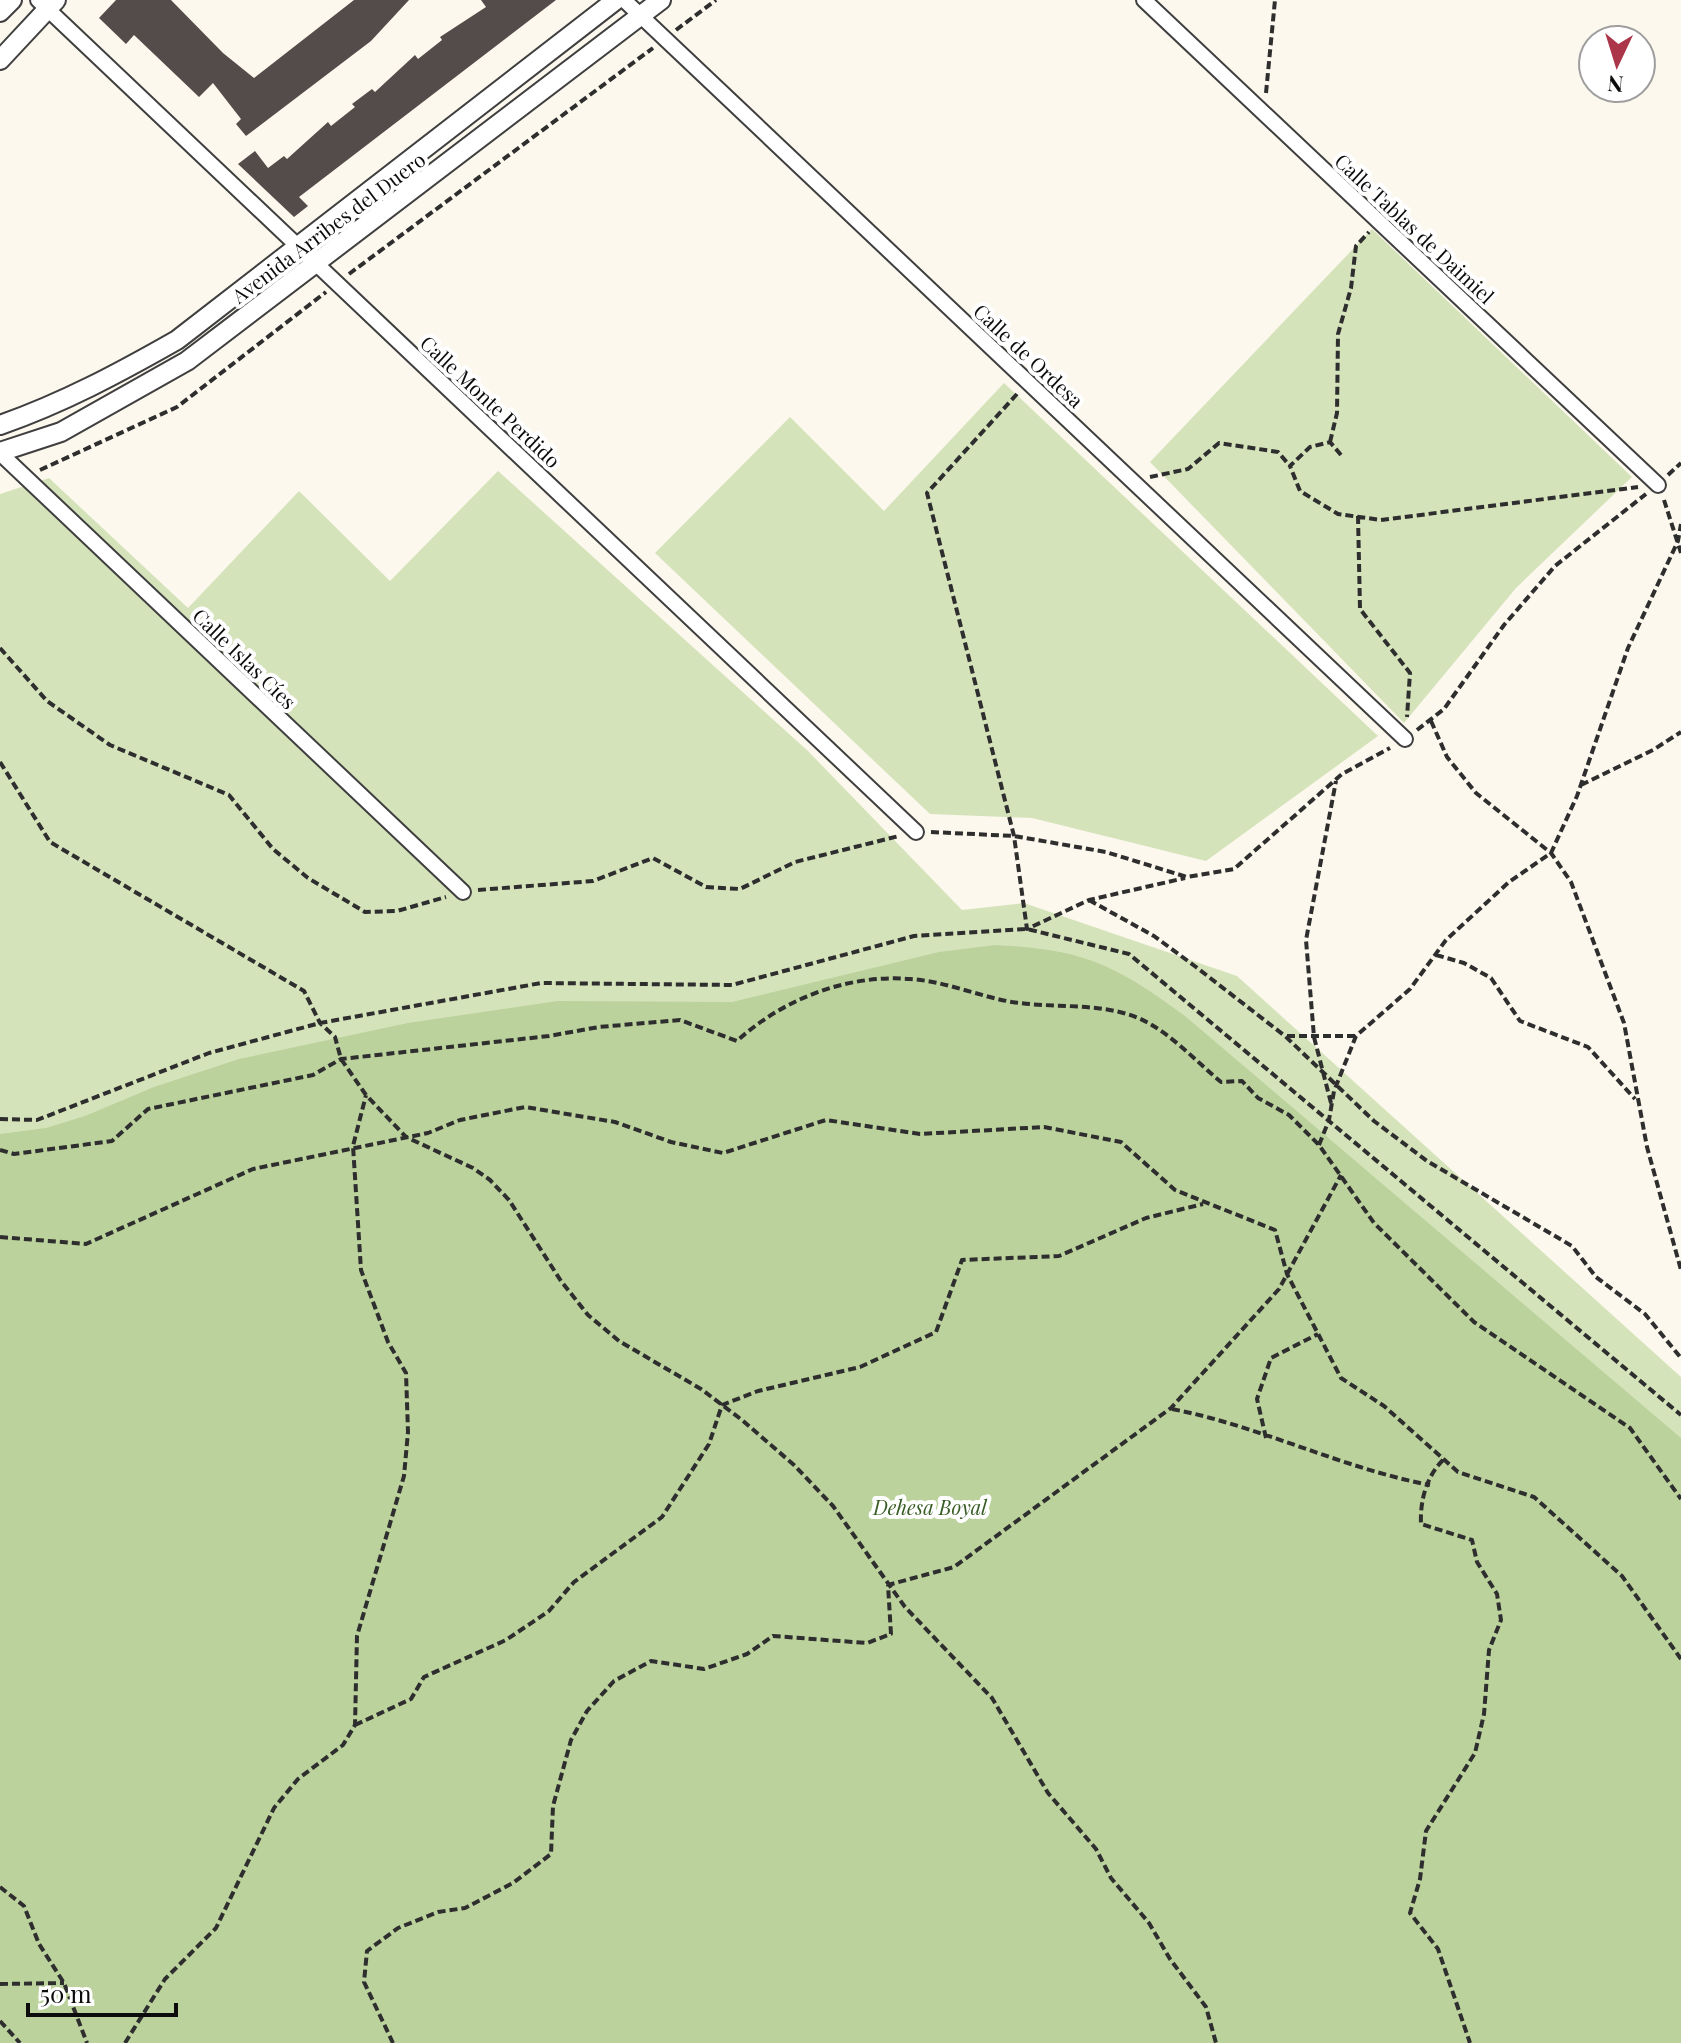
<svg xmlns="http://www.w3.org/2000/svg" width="1681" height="2043" viewBox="0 0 1681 2043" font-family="'Playfair Display',serif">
<rect width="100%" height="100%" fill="#fdf8ed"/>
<!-- green -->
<path fill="#d5e3bb" d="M1372,229l260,248 -116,111 -112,135 -254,-261z
M1004,383l374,353 -172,125 -174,-43 -102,-4 -275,-261 135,-136 94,94z
M498,471l310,280 154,159 62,-7 213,73 444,401v666h-1681v-1549l49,-16 139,130 111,-117 91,90z"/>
<!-- forest -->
<path fill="#bbd29c" d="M995,945c88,4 119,19 190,71l496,422v605h-1681v-909l46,-6 39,-12 69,-29 85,-28 169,-36 150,-22 174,1 207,-50z"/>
<!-- building -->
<path fill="#534c4a" d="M116,0h55l52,53 31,25 100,-78h55l-38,41 -125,95 -10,-12 5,-5 -28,-36 -14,14 -65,-62 -8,9 -27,-26z
M481,0h75l-257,197 9,9 -14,11 -56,-53 17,-13 13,17 16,-12 3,3 41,-37 3,4 24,-19 -3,-3 20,-15 3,3 40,-37 3,4 24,-19 -2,-3 46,-30z"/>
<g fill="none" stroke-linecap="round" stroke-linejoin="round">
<defs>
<path id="pedestrian" d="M38,0l878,832
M624,0l781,739
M1144,0l514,485
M0,453l463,439"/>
<path id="minor" d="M0,12l12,-12
M0,60l56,-60
M0,425c63,-22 119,-52 177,-85l439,-340
M0,452l61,-20 126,-71 474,-361"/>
</defs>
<!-- pedestrian casing -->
<use href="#pedestrian" stroke="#3f3f3f" stroke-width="18"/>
<!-- minor casing -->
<use href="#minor" stroke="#3f3f3f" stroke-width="22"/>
<!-- path -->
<path stroke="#2e2e2e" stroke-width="4" stroke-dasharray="8 4" stroke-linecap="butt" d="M676,30l40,-30
M1266,93l9,-93
M349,274l304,-226
M1017,394l-90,99 87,343 13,93 62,-29 96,-22
M1330,442l7,-29 1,-79 13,-46 5,-42 13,-14
M1341,455l-11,-13 -20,5 -20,19 10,25 38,23 43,6 257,-33
M40,470l137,-63 149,-115
M1668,475l13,-12
M1150,477l38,-8 31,-26 59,9 12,14
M1664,500l17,53
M1358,516l2,93 50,64 -3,44
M0,648l47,53 63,44 119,50 44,54 35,29 57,34 32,-1 49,-14
M1431,721l16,36 29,36 75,60 20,29 53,141 23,124 34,123
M1417,730l27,-21 60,-84 51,-59 91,-72
M0,762l50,80 254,149 16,32 15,14 6,22 25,36 40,42 67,31 17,12 19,20 52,81 27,34 31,26 82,48 41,31 52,45 39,41 72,101 87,91 56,95 48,56 15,29 38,45 21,36 36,48 10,36
M1581,785l72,-35 28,-18
M931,832l83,4 92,16 81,25 47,-8 108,-95 48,-26
M478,890l115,-9 60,-23 53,29 34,2 55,-27 104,-26
M1089,900l65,36 42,31 89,69 89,85 53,40 145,85 24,31 49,37 36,44
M1436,955l28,8 27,15 29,43 68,26 47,52
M1287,1036h69
M1331,1103l-17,-66 -8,-97 30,-159
M0,1119l37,1 172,-67 111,-30 221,-40 191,2 182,-49 113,-7 102,25 552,461
M1319,1145l10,-25 5,-29 22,-55 54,-47 36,-49 63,-58 42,-29 26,-57 51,-148 50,-107 3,-17
M0,1150l14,4 98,-13 36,-32 165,-34 28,-16 208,-23 50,-9 81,-7 57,21c46,-42 110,-67 173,-62 34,2 68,17 102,23 38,6 78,1 115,12 36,10 66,45 94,68l21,-1 16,17 31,17 30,30 55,78 100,99 156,106 51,71
M0,1237l86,7 167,-75 175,-36 32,-13 65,-13 90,15 56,20 52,11 103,-33 94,14 124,-7 77,15 54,48 100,40 12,44 54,104 43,28 74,66 76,25 88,79 59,83
M1172,1409c88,17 169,59 258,76
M1266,1438l-9,-39 14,-41 47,-24
M1443,1460c-17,17 -23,41 -22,64l51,16 5,22 20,32 4,26 -12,30 -5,64 -9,39 -49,78 -6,48 -10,34 28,36 32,94
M355,1725l56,-26 13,-22 82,-37 43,-29 25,-29 88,-65 47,-73 13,-39 36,-14 102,-24 76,-35 26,-72 97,-4 87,-38 57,-14
M0,1887l24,19 15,38 25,39 23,60
M0,1984l64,-1
M0,2021l20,22
M125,2043l40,-64 51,-51 58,-120 24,-29 45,-34 12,-20 2,-89 47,-160 4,-44 -2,-59 -18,-31 -27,-72 -8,-124 13,-51
M393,2043l-29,-61 3,-31 31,-23 40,-16 27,-4 48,-25 38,-29 2,-48 18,-66 16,-29 27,-30 37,-20 53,8 43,-15 26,-18 94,7 24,-9 -3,-49 66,-18 217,-159 108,-119 62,-114"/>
<!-- pedestrian -->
<use href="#pedestrian" stroke="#fff" stroke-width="14"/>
<!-- minor -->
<use href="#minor" stroke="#fff" stroke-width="18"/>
</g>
<g text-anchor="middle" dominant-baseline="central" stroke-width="8" stroke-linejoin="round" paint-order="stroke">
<!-- street labels -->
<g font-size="20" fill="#0c0c0c" stroke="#fff">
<text transform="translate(328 227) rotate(-37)">Avenida Arribes del Duero</text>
<text transform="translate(1415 228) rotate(43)">Calle Tablas de Daimiel</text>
<text transform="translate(1029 355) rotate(43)">Calle de Ordesa</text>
<text transform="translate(491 401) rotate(43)">Calle Monte Perdido</text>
<text transform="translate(245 658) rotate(44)">Calle Islas Cíes</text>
</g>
<!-- park labels -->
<g font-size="20" font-style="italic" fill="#375c24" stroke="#fff">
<text x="930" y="1506">Dehesa Boyal</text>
</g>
</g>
<!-- north arrow -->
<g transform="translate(1617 64) rotate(184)"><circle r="38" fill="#ffffff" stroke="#9e9e9e" stroke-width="2"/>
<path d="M0-6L14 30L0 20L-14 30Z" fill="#ab3549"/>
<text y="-12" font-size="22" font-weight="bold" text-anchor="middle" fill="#0c0c0c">N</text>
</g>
<!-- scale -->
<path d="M28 2003v12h148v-12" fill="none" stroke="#0c0c0c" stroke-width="4"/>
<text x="40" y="2003" font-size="24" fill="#0c0c0c" stroke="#ffffff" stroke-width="6" paint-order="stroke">50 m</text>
</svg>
